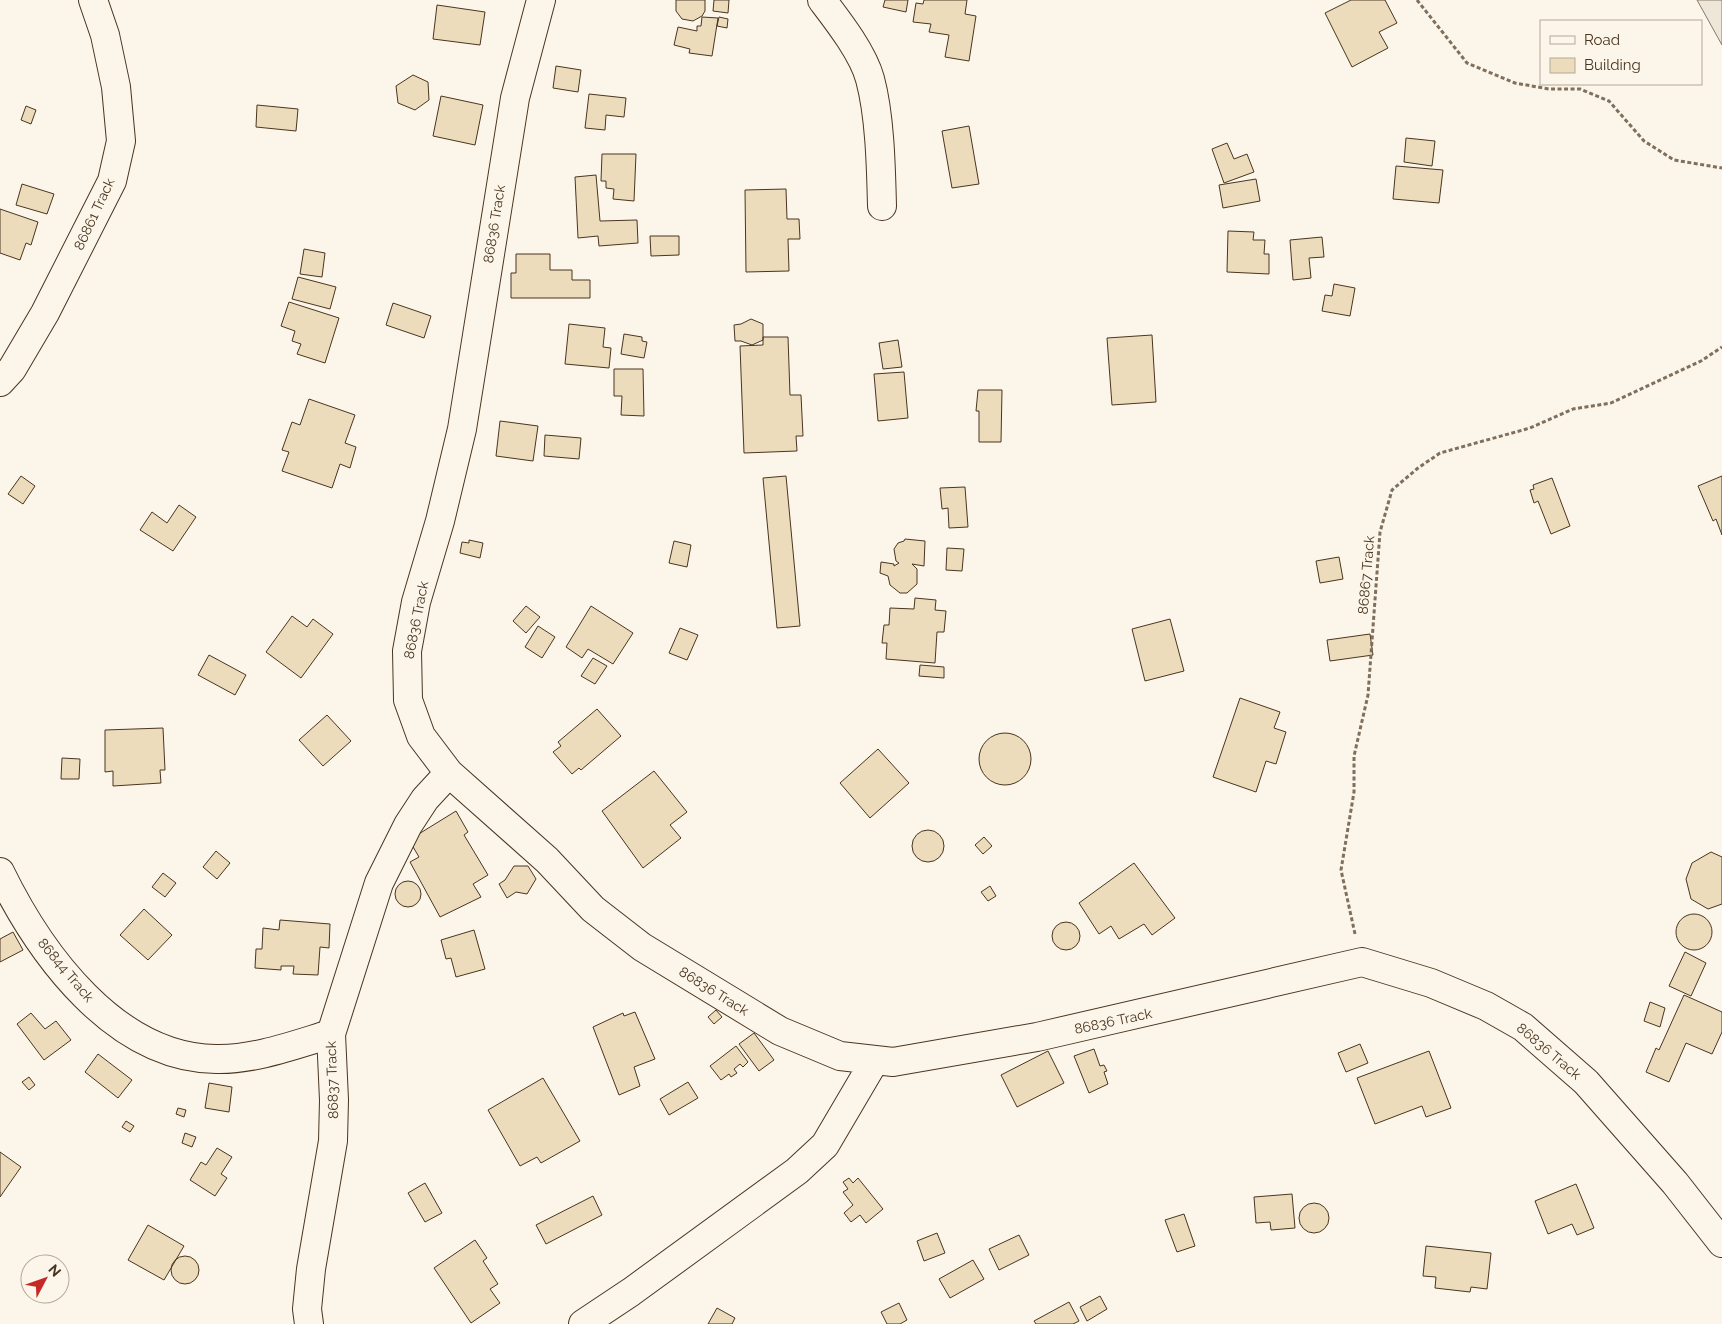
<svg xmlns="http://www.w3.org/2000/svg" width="1722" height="1324" viewBox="0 0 1722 1324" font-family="Raleway,sans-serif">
<rect width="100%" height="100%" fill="#fbf6e9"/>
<!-- green -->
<path fill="#ede6d9" stroke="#887966" d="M1697,0h25v45z"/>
<!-- building -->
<path fill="#ecdcbc" stroke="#4a3520" d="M676,0h29v11l-3,5 -9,5 -11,-2 -6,-8z
M714,0h15l-1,13 -15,-2z
M885,0h23l-2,12 -23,-5z
M924,0h43l-2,14 11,2 -7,45 -24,-4 4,-22 -20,-3 2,-8 -18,-2 3,-19 7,1z
M1351,0h34l12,23 -18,9 9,16 -36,19 -27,-54z
M437,5l48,7 -5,33 -47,-6z
M702,17l16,1 -6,38 -23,-3 1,-4 -16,-4 4,-18 19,4v-5h4z
M719,17l9,2 -1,9 -10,-2z
M556,66l25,4 -3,22 -25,-4z
M413,75l15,7 1,18 -14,10 -17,-7 -2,-17z
M589,94l37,4 -2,19 -18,-2 -1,15 -20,-2z
M441,96l42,9 -8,40 -42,-9z
M257,105l41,4 -2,22 -40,-4z
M26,106l10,4 -5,14 -10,-4z
M969,126l10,58 -27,4 -10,-57z
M1406,138l29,3 -3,25 -28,-4z
M1227,143l7,16 13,-5 7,18 -30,11 -12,-34z
M602,154h34l-2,47 -21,-2 1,-10 -8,-1v-7h-5z
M1396,166l47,4 -4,33 -46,-4z
M596,175l4,46 37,-1 1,23 -39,3 -1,-10 -20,2 -3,-61z
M1256,179l4,22 -37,7 -4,-23z
M22,184l32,10 -7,20 -31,-9z
M786,189l1,30h12l1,20h-12l1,32 -43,1 -1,-82z
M0,209l38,13 -7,23 -5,-2 -6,17 -20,-7z
M1228,231l26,1 -1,8h12l-1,14h5v20l-42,-2z
M650,236h29v19l-28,1z
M1322,237l2,20 -15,1 2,20 -18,2 -3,-40z
M304,249l21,4 -3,24 -22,-3z
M516,254h34v16h22v10h18v18h-79v-25h5z
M298,277l38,10 -6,22 -38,-10z
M1334,284l21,4 -5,28 -28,-5 3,-16 7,1z
M289,302l50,16 -14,45 -28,-9 4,-10 -9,-3 3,-10 -14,-5z
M393,303l38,13 -7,22 -38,-13z
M751,319l12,5v16l-11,5 -11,-4h-6l-1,-16 7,-1z
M569,324l36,4 -2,19 8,1 -2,20 -44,-4z
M624,334l18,3v4l5,1 -3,16 -23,-4z
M1152,335l4,67 -44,3 -5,-67z
M763,337h25l2,58h11l2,41h-7l1,15 -53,2 -4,-107 23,-1z
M898,340l4,27 -19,2 -4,-26z
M614,369h29l1,47 -23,-1 1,-19h-8z
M904,372l4,46 -30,3 -4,-47z
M978,390h24l-1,52h-22v-31h-3z
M309,399l46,16 -10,28 11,4 -6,21 -10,-4 -8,24 -50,-17 7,-19 -7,-2 10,-28 8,3z
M500,421l38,5 -5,35 -37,-5z
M545,435l36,3 -2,21 -35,-3z
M21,476l14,10 -12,18 -15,-10z
M786,476l14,150 -23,2 -14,-150z
M1722,476v59l-6,-16 -3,2 -15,-35z
M1552,478l18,48 -19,8 -13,-33 -4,2 -4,-13 4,-1 -1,-4z
M965,487l3,40 -19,1 -1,-20 -6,1 -2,-21z
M179,505l17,12 -23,34 -33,-21 12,-18 15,11z
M905,539l20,2 -1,25 -12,-2 5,5v15l-10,9h-7l-10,-8 -2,-9 -8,-3 1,-11 13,2v2l5,-3 -3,-2 -2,-12 4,-6 6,-2z
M469,540l14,3 -3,15 -20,-5 2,-11 7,1z
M674,541l17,4 -4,22 -18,-4z
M947,548l17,1 -2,22 -16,-1z
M1339,557l4,22 -23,4 -4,-22z
M915,598l21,2 -1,10 11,1 -2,21h-7l-2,31 -49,-4 1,-16h-5l2,-18h5l1,-17 24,1z
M526,606l14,11 -14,16 -13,-12z
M591,606l42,27 -20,31 -25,-15 -6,9 -16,-11z
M292,616l15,11 6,-8 20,15 -32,44 -35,-26z
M1170,619l14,52 -39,10 -13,-52z
M538,626l17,11 -13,21 -17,-11z
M680,628l18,7 -11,25 -18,-7z
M1370,634l3,21 -43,6 -3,-21z
M209,655l37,20 -11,20 -37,-20z
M593,658l14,8 -12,18 -14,-8z
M920,665l24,2v11l-25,-2z
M1240,698l40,14 -6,16 12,4 -10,32 -10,-3 -10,31 -43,-15z
M597,709l24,27 -40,34 -2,-2 -7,6 -19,-22 8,-6 -3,-4z
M327,715l24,26 -28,25 -24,-26z
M163,728l2,42h-5l1,13 -48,3v-15l-8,1v-42z
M979 759a26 26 0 1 1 52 0a26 26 0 1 1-52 0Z
M878,749l31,34 -39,35 -30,-35z
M62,758l18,1 -1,20h-18z
M654,771l33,41 -17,13 11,13 -38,30 -41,-57z
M456,811l12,21 -4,3 24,40 -15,9 8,13 -41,20 -30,-55 9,-5 -10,-17z
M912 846a16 16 0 1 1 32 0a16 16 0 1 1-32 0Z
M984,837l8,9 -9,8 -8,-9z
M216,851l14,12 -13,16 -14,-12z
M1711,852l11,5v47l-14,5 -17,-10 -5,-20 6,-16z
M1134,863l41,55 -23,17 -8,-11 -25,15 -8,-13 -12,8 -20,-31z
M514,866h14l8,13 -9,15 -11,-2 -9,6 -8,-14 6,-4z
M163,873l13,10 -11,14 -13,-10z
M395 894a13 13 0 1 1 26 0a13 13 0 1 1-26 0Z
M990,886l6,10 -8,5 -7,-9z
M144,909l28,26 -24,25 -28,-25z
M1676 932a18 18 0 1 1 36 0a18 18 0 1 1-36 0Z
M280,920l50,4 -1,24 -9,-1 -2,28 -25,-1 1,-8h-13v4l-26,-2 1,-19h6l1,-21 16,2z
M1052 936a14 14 0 1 1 28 0a14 14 0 1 1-28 0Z
M474,930l11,39 -29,8 -5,-19 -5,1 -5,-19z
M13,932l10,18 -23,12v-23z
M1685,952l21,11 -15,33 -22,-10z
M1684,995l38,17v20l-10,22 -26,-11 -17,39 -23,-10 10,-24 3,2z
M1650,1002l15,6 -5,19 -16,-6z
M716,1010l6,7 -8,7 -6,-7z
M635,1012l20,47 -21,8 6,19 -21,9 -26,-68 30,-14 1,3z
M31,1013l14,16 11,-8 15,19 -27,20 -27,-36z
M754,1033l20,27 -15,11 -20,-27z
M1360,1044l8,19 -22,9 -8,-19z
M736,1046l12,16 -5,5 -3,-3 -6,5 3,4 -6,4 -2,-3 -8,6 -11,-14z
M1094,1049l6,17 4,-1 3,6 -3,1 4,12 -19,9 -15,-37z
M1048,1051l16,32 -47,24 -16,-32z
M1429,1051l22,57 -25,9 -4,-11 -47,18 -18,-46z
M98,1054l34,26 -14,18 -33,-26z
M29,1077l6,8 -6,5 -7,-8z
M543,1078l37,63 -39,22 -4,-6 -17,9 -32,-56z
M688,1082l10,16 -29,17 -9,-16z
M209,1083l23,4 -3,25 -24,-4z
M178,1108l8,2 -2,7 -8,-3z
M126,1121l8,5 -4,6 -8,-5z
M185,1133l11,4 -4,10 -10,-4z
M217,1148l15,9 -11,17 6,4 -12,18 -25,-16 11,-18 5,3z
M0,1152l21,15 -21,30z
M849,1178l4,5 5,-5 25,31 -17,14 -6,-8 -9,7 -7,-9 9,-8 -10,-13 5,-3 -5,-7z
M425,1183l17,30 -17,9 -17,-29z
M1576,1184l18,44 -17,7 -5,-11 -24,10 -13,-33z
M1292,1194l3,34 -24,2 -1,-8 -14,1 -2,-26z
M593,1196l9,19 -56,29 -10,-19z
M1299 1218a15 15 0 1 1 30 0a15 15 0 1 1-30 0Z
M1184,1214l11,32 -18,6 -12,-32z
M148,1225l36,21 -20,34 -36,-20z
M937,1233l8,20 -21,8 -7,-20z
M1019,1235l10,20 -30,15 -10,-21z
M475,1240l12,18 -4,3 15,23 -8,5 10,14 -29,20 -37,-55z
M1426,1246l65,7 -4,36 -16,-2 -1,5 -35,-4 1,-11 -13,-1z
M171 1270a14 14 0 1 1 28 0a14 14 0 1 1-28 0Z
M973,1260l11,19 -34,19 -11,-19z
M1100,1296l7,13 -20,12 -7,-14z
M1069,1302l10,19 -6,3h-37l-2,-3z
M899,1303l8,17 -7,4h-13l-6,-12z
M717,1308l18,10 -3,6h-24z"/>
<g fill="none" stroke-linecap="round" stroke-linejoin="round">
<defs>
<path id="street" d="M541,0l-26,98 -53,331 -22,92 -24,81 -9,49 1,49 13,36 28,37 98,87 46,49 49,38 138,84 60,25 53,6 144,-25 325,-75 69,21 55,23 37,21 63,55 89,101 47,60
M822,0c16,21 41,53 48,79 10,37 11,88 12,127
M0,382l12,-13 33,-56 67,-132 9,-40 -5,-54 -11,-52 -12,-35
M0,872c40,82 115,186 216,187 38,1 78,-14 115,-25
M309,1324l-2,-15 4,-40 22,-128 1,-41 -3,-66 48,-151 29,-58 17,-26 24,-26
M583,1324l48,-32 166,-121 28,-26 50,-85"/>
</defs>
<!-- street casing -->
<use href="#street" stroke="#4a3520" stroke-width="30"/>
<!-- path -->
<path stroke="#7f6f5c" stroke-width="3" stroke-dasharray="4 2.5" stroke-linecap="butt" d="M1417,0l50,63 48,20 34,6h31l29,12 35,40 30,19 48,8
M1355,934l-14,-64 13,-78v-36l14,-61 12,-163 12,-42 26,-22 22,-15 90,-25 43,-19 38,-6 90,-42 21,-14"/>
<!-- street -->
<use href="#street" stroke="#fbf6e9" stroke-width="28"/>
</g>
<g text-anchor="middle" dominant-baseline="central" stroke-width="4" stroke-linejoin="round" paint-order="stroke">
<!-- street labels -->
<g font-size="14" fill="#4a3520" stroke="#fbf6e9">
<text transform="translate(94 214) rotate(-65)">86861 Track</text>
<text transform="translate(494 224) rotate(-81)">86836 Track</text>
<text transform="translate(1366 575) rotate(-85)">86867 Track</text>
<text transform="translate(416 620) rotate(-79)">86836 Track</text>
<text transform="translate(66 970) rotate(50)">86844 Track</text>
<text transform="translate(714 991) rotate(32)">86836 Track</text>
<text transform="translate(1113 1021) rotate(-12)">86836 Track</text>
<text transform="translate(1549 1051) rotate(40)">86836 Track</text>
<text transform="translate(332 1080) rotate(-92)">86837 Track</text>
</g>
</g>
<!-- legend -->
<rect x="1540" y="20" width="162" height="65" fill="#fbf6e9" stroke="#b4a999"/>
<rect x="1550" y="36" width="25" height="8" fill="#fbf6e9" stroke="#b4a999"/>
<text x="1584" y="45" font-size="15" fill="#4a3520">Road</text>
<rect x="1550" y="58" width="25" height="15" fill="#ecdcbc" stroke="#b4a999"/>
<text x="1584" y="70" font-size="15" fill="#4a3520">Building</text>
<!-- north arrow -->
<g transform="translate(45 1279) rotate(49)"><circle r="24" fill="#fbf6e9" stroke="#b4a999"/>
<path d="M0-4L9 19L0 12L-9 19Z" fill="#c62828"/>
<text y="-8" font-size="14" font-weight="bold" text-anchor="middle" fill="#4a3520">N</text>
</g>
</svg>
